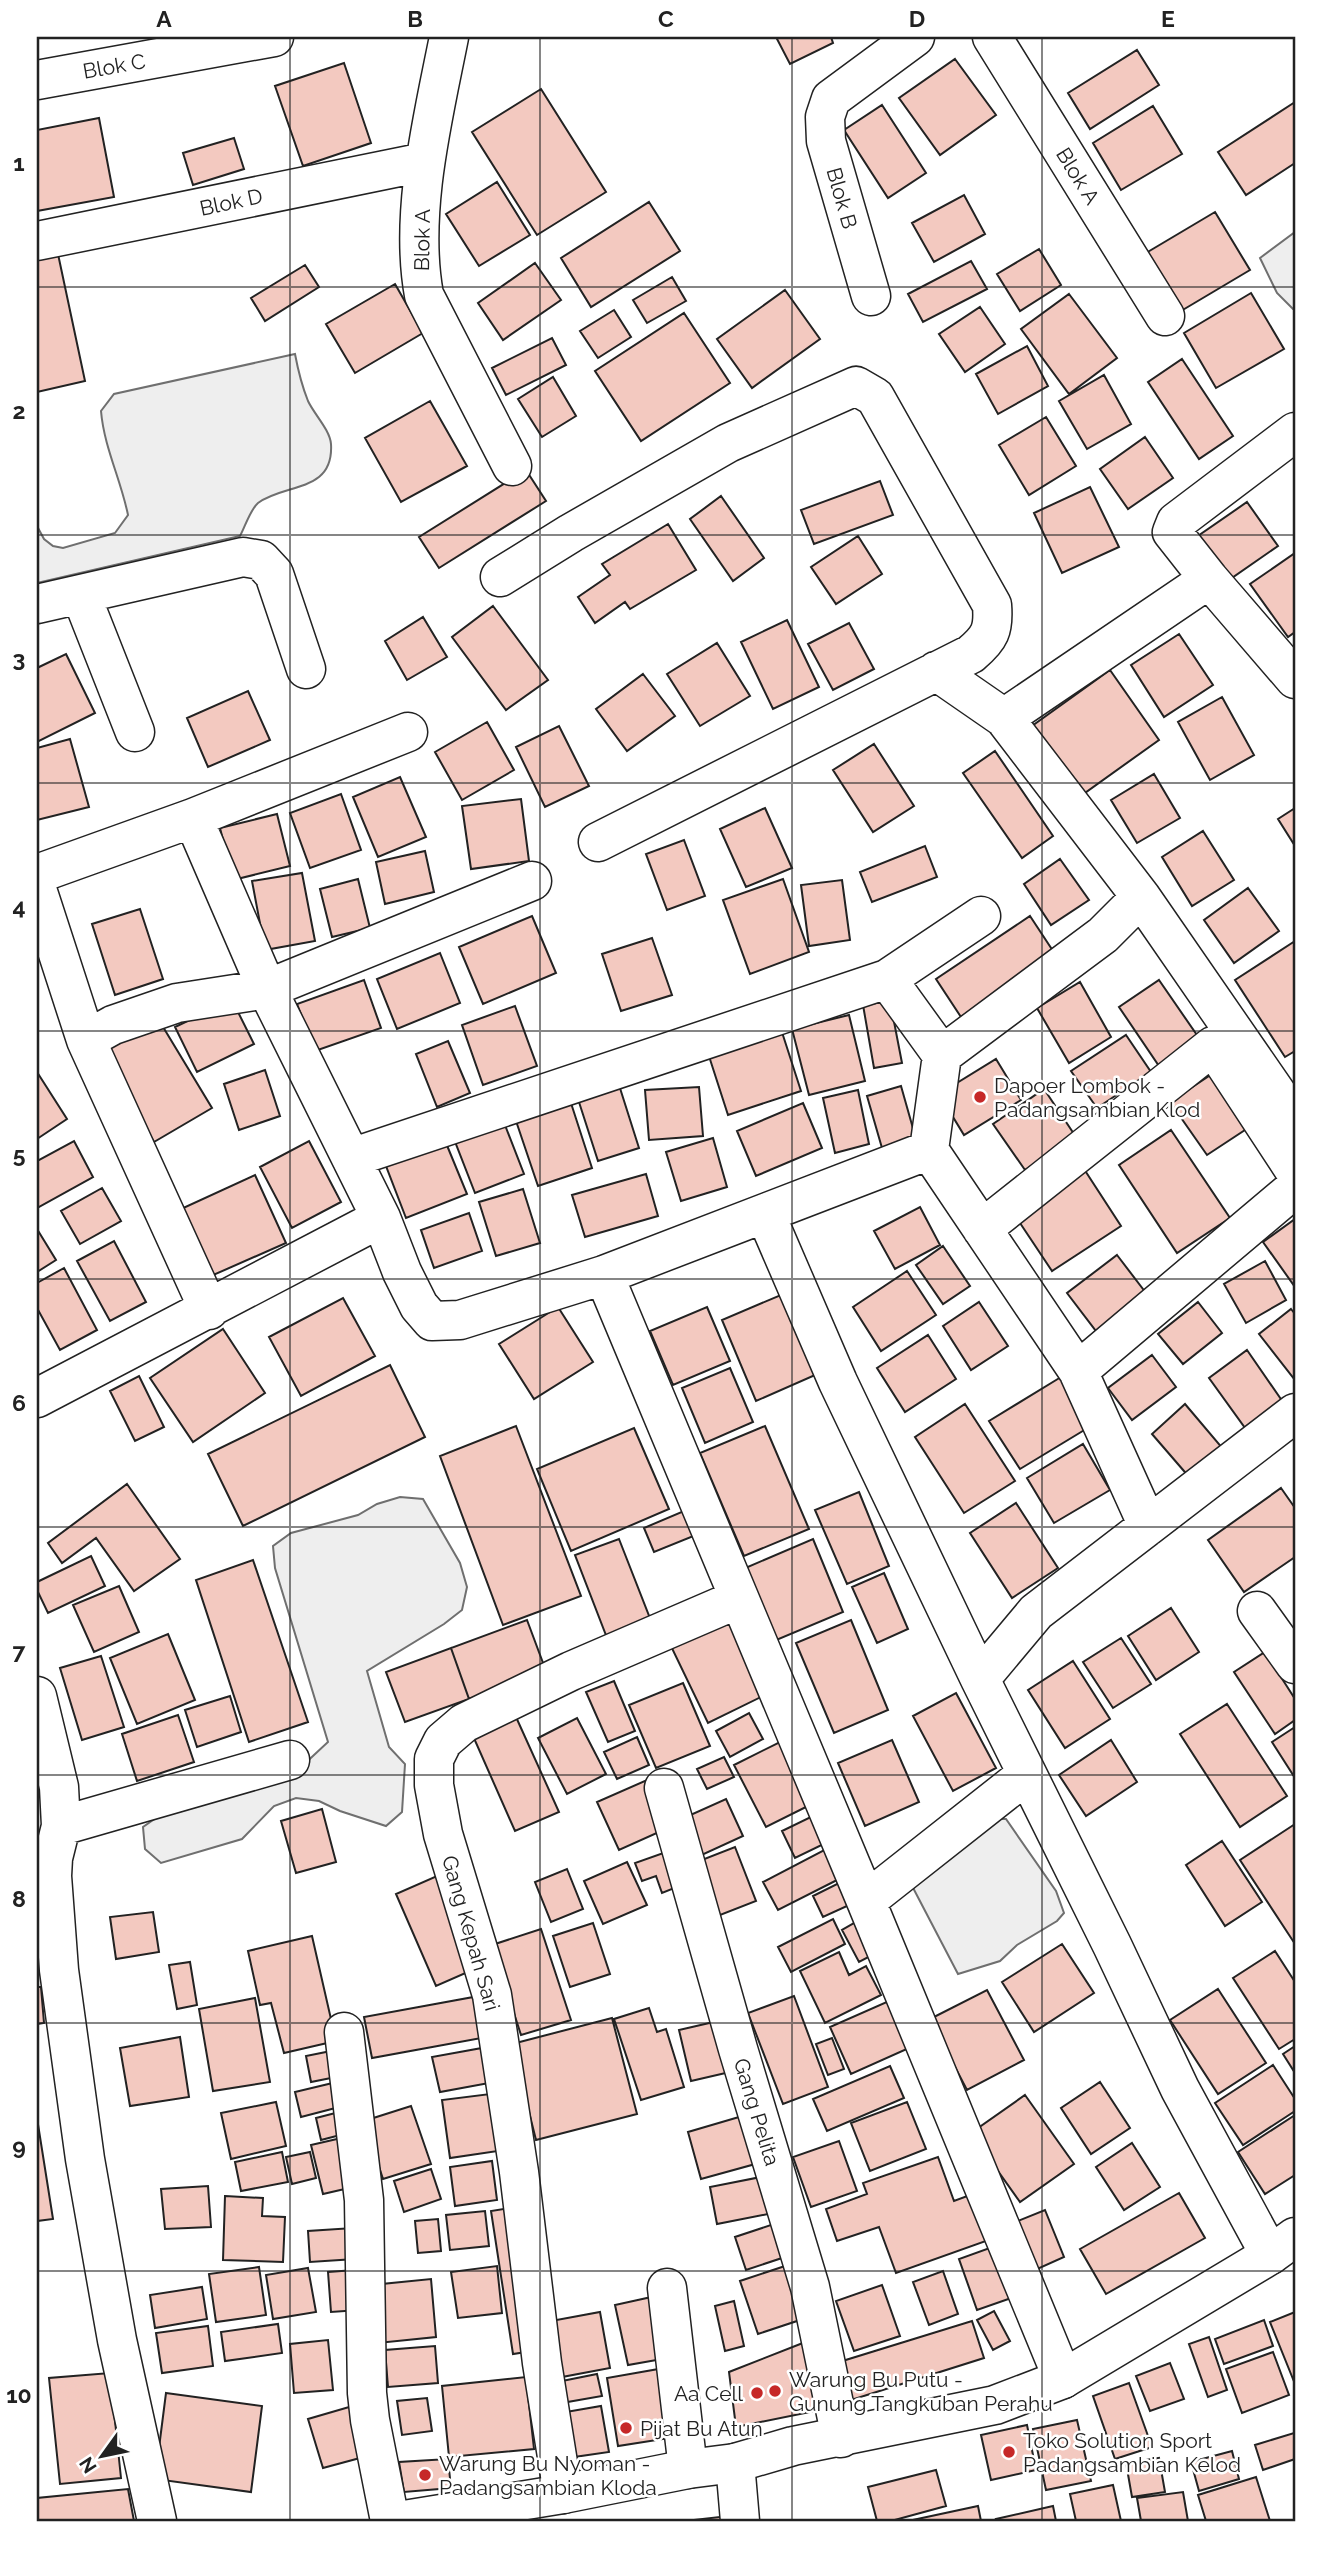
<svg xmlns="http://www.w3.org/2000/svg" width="1332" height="2558" viewBox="0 0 1332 2558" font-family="Raleway,sans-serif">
<rect width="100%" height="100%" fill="#fff"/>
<!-- green -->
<path fill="#eee" stroke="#6f6f6f" stroke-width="2" d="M1295,232v77h-2l-16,-16 -17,-35z
M295,354c3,16 7,32 13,47 6,13 22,29 23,43 3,49 -46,39 -73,59 -8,7 -13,24 -18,33l-203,47v-57l7,13 9,7 10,2 52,-15 13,-18c-7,-35 -24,-68 -27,-104l13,-17z
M400,1497l23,2 37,64 7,24 -5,23 -18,14 -77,47 22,76 16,17 -3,48 -16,14 -46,-15 -21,-10 -23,-3 -22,8 -32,33 -81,24 -16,-14 -2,-22 26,-18 131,-41 28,-26 -53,-174 -2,-22 18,-13 67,-18 19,-11z
M995,1819h11l50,72 8,22 -7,8 -40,24 -17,16 -42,13 -48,-92z"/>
<!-- building -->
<path fill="#f3c9c0" stroke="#222" stroke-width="2" d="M776,37h55l2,6 -43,21z
M1137,50l22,35 -69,44 -22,-36z
M955,59l41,56 -56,40 -41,-57z
M344,63l27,80 -68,23 -28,-80z
M541,89l65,103 -69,43 -65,-103z
M1295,102v61l-49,32 -28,-43z
M882,105l44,68 -38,25 -44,-68z
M1153,106l29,48 -61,36 -28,-47z
M99,118l15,79 -77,14v-81z
M234,138l10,31 -51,16 -10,-32z
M497,182l33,53 -51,31 -33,-52z
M964,195l21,39 -51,28 -22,-39z
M649,202l31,49 -89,56 -30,-49z
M1215,212l35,58 -69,41 -35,-58z
M1039,249l22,36 -41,26 -23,-37z
M58,254l27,127 -48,11v-134z
M971,261l16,28 -64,33 -15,-28z
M535,263l26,37 -58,40 -25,-37z
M305,265l14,22 -54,34 -14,-23z
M672,277l14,24 -39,22 -14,-23z
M395,284l28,49 -68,40 -29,-49z
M785,290l35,49 -68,49 -35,-49z
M1251,293l33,56 -68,39 -32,-55z
M1069,294l48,64 -48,36 -48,-65z
M980,307l25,37 -40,28 -26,-38z
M614,310l17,27 -33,21 -18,-27z
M684,313l46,70 -89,58 -46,-70z
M552,338l14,27 -60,30 -14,-27z
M1027,346l21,40 -50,28 -22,-40z
M1182,359l51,77 -34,23 -51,-77z
M1104,375l27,49 -44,25 -28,-48z
M553,377l23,39 -34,21 -24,-38z
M430,401l37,65 -66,36 -36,-64z
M1046,417l30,49 -47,29 -30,-50z
M1145,437l28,41 -45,31 -28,-40z
M526,470l20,31 -107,67 -20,-31z
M880,481l13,34 -79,29 -13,-34z
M1090,487l29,60 -57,26 -28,-60z
M721,496l43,62 -31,23 -43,-62z
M1247,502l31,44 -52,36 -31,-44z
M668,524l28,46 -66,39 -5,-7 -30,21 -17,-26 32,-22 -8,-11z
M858,536l24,38 -46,30 -25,-37z
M1295,553v79l-7,5 -38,-53z
M493,606l55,74 -42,30 -54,-73z
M423,617l24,40 -40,23 -22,-39z
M787,620l32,67 -46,22 -32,-67z
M849,623l25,46 -41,21 -25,-46z
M1179,634l34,51 -49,32 -33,-52z
M717,643l33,53 -50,30 -33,-52z
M66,654l29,59 -58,29v-74z
M1110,670l49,70 -77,55 -50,-69z
M643,674l32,42 -48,35 -31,-42z
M248,691l22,49 -62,27 -21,-49z
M1222,697l32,58 -44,25 -32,-58z
M487,722l27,48 -52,30 -27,-48z
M559,726l30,60 -44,21 -29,-60z
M70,739l19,68 -52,13v-72z
M874,744l40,62 -41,26 -40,-62z
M995,751l58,85 -31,22 -59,-85z
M1154,774l26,44 -43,25 -26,-43z
M400,777l26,60 -48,20 -25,-60z
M341,794l20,56 -51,18 -20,-55z
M521,799l8,62 -58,8 -9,-63z
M765,808l27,60 -46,19 -26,-58z
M1295,808v38l-17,-27z
M277,814l13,52 -57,14 -13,-52z
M1203,831l31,49 -42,26 -30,-49z
M684,840l21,56 -38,14 -21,-56z
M925,846l12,31 -65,25 -12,-30z
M425,851l9,41 -49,12 -9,-42z
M1060,859l29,41 -38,25 -27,-41z
M302,873l13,68 -50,9 -13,-69z
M358,879l12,49 -38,9 -12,-48z
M783,879l26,73 -59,22 -27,-74z
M842,880l8,60 -41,6 -8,-61z
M1248,888l31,43 -45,32 -30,-43z
M140,909l23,70 -48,16 -23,-71z
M532,916l24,57 -73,31 -24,-57z
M1030,916l25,38 -94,63 -25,-38z
M652,938l20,57 -51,16 -19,-57z
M1295,941v110l-10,6 -50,-77z
M440,953l20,50 -63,26 -20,-50z
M364,980l17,48 -66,23 -18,-47z
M1159,980l40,58 -40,28 -40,-59z
M1080,982l31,55 -42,26 -32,-55z
M232,1000l22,44 -57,28 -22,-45z
M890,1001l12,62 -28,5 -11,-63z
M515,1006l22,60 -54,19 -21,-60z
M849,1015l16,66 -56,14 -17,-66z
M157,1017l55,91 -58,34 -54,-90z
M780,1026l21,65 -73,24 -21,-65z
M1126,1035l25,37 -54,36 -26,-37z
M448,1041l22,52 -33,14 -21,-53z
M996,1059l25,41 -57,35 -25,-41z
M265,1070l15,46 -41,14 -15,-46z
M37,1072l30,47 -30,20z
M1212,1074l36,54 -41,27 -37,-53z
M619,1085l20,63 -41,13 -20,-62z
M901,1086l15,53 -34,9 -15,-52z
M699,1087l4,49 -54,4 -4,-50z
M1044,1089l32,48 -51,33 -32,-46z
M858,1090l11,54 -34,9 -12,-55z
M570,1100l22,68 -54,18 -23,-68z
M803,1103l19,45 -66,28 -19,-45z
M503,1120l21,54 -49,19 -21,-54z
M1171,1130l59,88 -53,35 -58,-88z
M713,1138l14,49 -46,14 -15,-49z
M74,1141l19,36 -56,31v-47z
M309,1141l32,61 -49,26 -32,-61z
M446,1143l21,51 -61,24 -20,-52z
M1084,1169l37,57 -69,45 -38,-57z
M646,1174l12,42 -73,21 -13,-42z
M255,1175l31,68 -75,33 -30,-67z
M102,1188l19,33 -41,23 -19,-33z
M523,1189l17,54 -44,13 -17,-54z
M920,1207l20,38 -45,24 -21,-38z
M469,1213l13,38 -48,17 -13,-38z
M1295,1219v68l-32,-45z
M37,1229l19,31 -19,12z
M114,1241l32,61 -36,19 -33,-60z
M943,1246l27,40 -27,18 -27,-39z
M1117,1255l29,38 -50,38 -29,-38z
M1265,1261l21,39 -40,23 -22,-39z
M64,1268l33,62 -37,20 -23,-42v-25z
M907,1271l29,44 -55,36 -28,-44z
M788,1292l34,80 -66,29 -34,-81z
M343,1298l32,58 -74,40 -32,-59z
M979,1302l29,44 -37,24 -28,-44z
M1198,1302l24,31 -39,31 -25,-30z
M558,1307l35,55 -59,37 -35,-55z
M707,1307l23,54 -57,24 -23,-54z
M1291,1309l4,5v66l-36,-46z
M223,1329l42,64 -72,49 -43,-64z
M928,1335l28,44 -51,33 -28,-44z
M1247,1350l38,55 -37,27 -39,-54z
M1152,1355l24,32 -44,33 -24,-32z
M390,1365l35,72 -182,89 -35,-72z
M730,1368l23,54 -48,21 -23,-55z
M139,1376l25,51 -29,14 -25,-50z
M1061,1377l30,49 -71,43 -31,-48z
M965,1404l50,77 -51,32 -49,-76z
M1185,1404l39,46 -34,28 -38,-44z
M516,1426l65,170 -78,29 -63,-169z
M765,1426l44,103 -65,27 -44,-103z
M634,1428l35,81 -98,42 -34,-82z
M1083,1444l27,46 -56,33 -27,-45z
M127,1484l53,75 -46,32 -38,-53 -34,25 -14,-20z
M1281,1488l14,20v49l-51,35 -36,-52z
M859,1492l30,74 -42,18 -32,-74z
M1016,1503l42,65 -46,30 -42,-65z
M691,1508l10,25 -47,19 -10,-24z
M619,1539l34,87 -44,17 -34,-88z
M813,1539l30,73 -69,29 -31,-72z
M91,1556l14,30 -57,27 -11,-23v-8z
M253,1560l55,162 -59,20 -53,-162z
M884,1573l24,56 -31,14 -25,-56z
M119,1586l20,46 -45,20 -21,-47z
M1171,1608l28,44 -43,28 -28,-44z
M724,1612l41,83 -57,28 -40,-83z
M527,1620l19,51 -77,28 -18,-51z
M851,1620l37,90 -54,23 -38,-90z
M168,1634l27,66 -58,24 -27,-66z
M1121,1638l30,46 -38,24 -30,-46z
M451,1648l18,51 -64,23 -19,-50z
M1265,1652l30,47v21l-20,14 -41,-62z
M101,1656l23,71 -42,13 -22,-72z
M1073,1661l37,58 -45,29 -37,-58z
M614,1681l21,50 -27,11 -22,-50z
M683,1683l27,63 -54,22 -27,-63z
M956,1693l40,75 -43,23 -40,-75z
M230,1696l11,36 -44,15 -12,-37z
M1227,1704l60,92 -47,31 -60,-93z
M749,1713l14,26 -33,18 -14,-26z
M178,1715l16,47 -57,19 -15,-47z
M516,1717l43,95 -44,19 -42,-95z
M577,1718l29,56 -39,20 -29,-56z
M1295,1727v51l-23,-36z
M637,1737l12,28 -32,14 -13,-27z
M892,1740l27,62 -54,24 -27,-63z
M1111,1740l26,42 -51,34 -27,-41z
M782,1741l32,62 -48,24 -32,-62z
M724,1757l10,20 -27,12 -10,-20z
M647,1780l21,48 -49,22 -22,-48z
M726,1799l17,37 -50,23 -16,-38z
M322,1809l14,53 -40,11 -15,-52z
M821,1812l13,27 -39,19 -13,-27z
M1295,1824v120l-55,-84z
M1222,1841l40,61 -37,24 -39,-61z
M735,1847l21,54 -41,16 -21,-54z
M830,1847l15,29 -67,34 -15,-28z
M669,1851l13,34 -20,8 -6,-17 -14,5 -7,-18z
M627,1862l20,43 -44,19 -19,-43z
M567,1869l16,40 -32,13 -16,-40z
M437,1876l40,92 -41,18 -40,-92z
M847,1879l11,22 -35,16 -10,-21z
M153,1912l6,40 -43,7 -6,-42z
M863,1918l17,33 -21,11 -17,-32z
M833,1919l12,25 -54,28 -13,-25z
M593,1923l17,51 -40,13 -17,-51z
M541,1929l30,91 -50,15 -29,-90z
M312,1936l24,105 -52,12 -13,-50 -11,2 -12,-54z
M1062,1944l32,49 -60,39 -32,-50z
M1275,1951l20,31v57l-16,10 -46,-71z
M839,1952l10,23 17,-9 15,29 -56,28 -25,-52z
M190,1962l7,43 -20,4 -8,-44z
M37,1987h4l3,36 -7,1z
M1218,1989l48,74 -48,31 -48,-74z
M987,1990l37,70 -57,30 -37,-71z
M479,1996l8,41 -115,21 -8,-41z
M794,1996l34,91 -45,17 -35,-91z
M898,1997l20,47 -67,30 -21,-47z
M255,1998l15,84 -57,9 -14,-82z
M649,2008l8,24 9,-3 18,58 -43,13 -27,-81z
M612,2018l25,96 -101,26 -24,-96z
M718,2021l12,51 -39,9 -12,-51z
M180,2037l9,60 -59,9 -10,-58z
M832,2038l12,31 -16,6 -12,-31z
M493,2046l7,35 -60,11 -8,-35z
M1295,2046v27l-12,-19z
M336,2050l5,26 -30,6 -5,-26z
M1273,2065l22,34v12l-52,34 -28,-42z
M890,2066l14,32 -77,33 -14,-32z
M341,2081l6,24 -46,12 -6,-25z
M1100,2082l30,46 -39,26 -30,-46z
M490,2094l8,57 -48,7 -8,-58z
M1025,2095l49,69 -54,38 -49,-69z
M276,2102l10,44 -55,13 -10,-46z
M907,2102l19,47 -56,22 -19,-48z
M411,2106l20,58 -48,15 -19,-58z
M347,2110l5,22 -31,8 -5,-22z
M756,2112l14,48 -69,19 -13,-47z
M1295,2115v60l-30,19 -27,-42z
M37,2118l16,101 -16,2z
M350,2136l12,49 -39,9 -12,-49z
M839,2141l18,50 -46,16 -18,-50z
M1132,2143l28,44 -36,23 -28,-43z
M282,2152l6,30 -47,9 -6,-29z
M310,2152l6,26 -24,6 -6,-27z
M938,2157l16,44 16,-6 16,46 -90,32 -17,-46 -42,14 -11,-32 41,-15 -4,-11z
M492,2161l5,39 -42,6 -5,-39z
M431,2169l10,30 -37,13 -10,-31z
M771,2175l7,37 -61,12 -7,-37z
M208,2186l3,41 -46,2 -4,-40z
M1179,2193l26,45 -99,56 -26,-45z
M225,2196l38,2 -1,18 23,1 -2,45 -60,-2z
M517,2207l22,143 -26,4 -22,-143z
M1045,2210l19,47 -40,18 -21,-48z
M485,2211l4,35 -39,4 -4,-35z
M438,2219l3,32 -23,2 -3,-32z
M783,2221l11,33 -48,16 -11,-33z
M353,2228l2,31 -45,3 -2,-31z
M998,2245l19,51 -40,14 -18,-51z
M791,2264l18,53 -51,17 -18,-53z
M497,2266l5,47 -44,5 -7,-46z
M259,2267l7,48 -50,7 -7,-48z
M308,2268l8,44 -43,7 -7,-44z
M355,2270l4,40 -28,2 -3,-40z
M943,2271l15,43 -29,11 -16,-43z
M431,2279l5,58 -58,6 -6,-58z
M882,2285l18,51 -46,15 -18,-50z
M202,2287l5,32 -52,9 -5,-33z
M656,2296l12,62 -40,7 -13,-60z
M734,2301l10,45 -19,5 -10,-45z
M994,2311l16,30 -17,9 -16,-30z
M600,2312l10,56 -48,9 -11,-56z
M1295,2312v72l-25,-62z
M1264,2320l9,26 -49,18 -9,-25z
M972,2321l12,37 -136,43 -12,-38z
M278,2324l4,29 -57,8 -4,-29z
M208,2326l5,40 -51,7 -6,-40z
M1209,2337l18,53 -19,7 -19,-53z
M328,2340l5,50 -39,3 -4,-49z
M808,2341l12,69 -84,17 -7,-55z
M435,2346l3,37 -50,4 -3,-37z
M1273,2352l16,43 -47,18 -16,-44z
M1170,2363l14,36 -34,12 -14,-35z
M670,2367l6,70 -58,9 -11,-68z
M110,2373l11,105 -61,6 -11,-106z
M597,2374l5,22 -46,8 -4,-21z
M526,2377l8,72 -85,8 -7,-71z
M1129,2383l23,64 -37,12 -22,-63z
M166,2393l96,13 -11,86 -96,-13z
M427,2398l5,33 -30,4 -5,-34z
M356,2405l15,50 -48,13 -15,-49z
M601,2406l8,46 -42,6 -7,-45z
M1077,2420l14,61 -45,9 -13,-61z
M1027,2425l9,45 -45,10 -10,-45z
M1294,2433l1,26 -32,11 -8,-25z
M1232,2451l7,28 -40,12 -8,-29z
M1159,2458l6,34 -33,5 -6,-34z
M448,2459l3,29 -47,4 -5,-30z
M936,2470l10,36 -55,15h-14l-9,-34z
M1256,2477l14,44h-64l-8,-26z
M1113,2485l8,36h-45l-6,-27z
M128,2489l6,32h-97v-23z
M1183,2492l5,29h-47l-4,-23z
M978,2506l3,15h-73z
M1053,2506l3,15h-59l-1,-2z
M728,2516v5h-43z"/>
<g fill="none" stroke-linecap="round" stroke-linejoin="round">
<defs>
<path id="minor" d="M449,37c-16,81 -40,176 -25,258l88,171
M992,37l173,279
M37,80l237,-43
M37,241l387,-79
M871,296l-45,-155 -1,-24 6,-18 84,-62
M1295,432l-119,90 -4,10 37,47 86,100
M500,577l71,-44 157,-90 128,-57 19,11 117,208c2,25 -2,33 -21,49l-373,188
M81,595l54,137
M37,604l206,-47 18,3 13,14 32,95
M936,671l68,47 137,179 154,223
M1004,718l205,-139
M193,818l74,171 114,229 21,54 17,34 13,15 28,-1 144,-45 325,-125
M37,874l156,-56 215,-86
M37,889l49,151 123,270
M887,979l55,76 -13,95 149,221 70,155
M86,1040l27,-15 64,-22 90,-14 265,-108
M942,1055l161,-120 38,-38
M351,1158l536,-179 94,-63
M765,1213l73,169 142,297 132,266 68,144 90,166
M982,1229l231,-183 82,125
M604,1275l262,626 197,478
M1078,1371l217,-183
M37,1398l344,-180
M1257,1611l38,53
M980,1679l56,-67 259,-199
M37,1696l22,91 2,39 -8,32 -1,18 7,94 26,189 32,181 40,181
M664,1788l74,261 72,238 31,151
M61,1826l229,-66
M866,1901l161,-127
M344,2032l20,168 3,193 3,27 20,101
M667,2288l21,181
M735,2463l5,58
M563,2494l-21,-131 -23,-191 -27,-177 -49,-161 -9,-49v-26l9,-18 21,-18 107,-52 167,-72"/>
<path id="tertiary" d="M398,2521l165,-27 125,-25 47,-6 58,-17 202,-41 68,-26 207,-124 25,-18"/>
</defs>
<!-- minor casing -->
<use href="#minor" stroke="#222" stroke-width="41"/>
<!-- tertiary casing -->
<use href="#tertiary" stroke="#222" stroke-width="41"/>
<!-- minor -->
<use href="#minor" stroke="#fff" stroke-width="38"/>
<!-- tertiary -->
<use href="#tertiary" stroke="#fff" stroke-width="38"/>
</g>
<!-- grid -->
<path fill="none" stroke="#222" stroke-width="2" stroke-opacity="0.55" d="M290,37v2484M540,37v2484M792,37v2484M1042,37v2484M37,287h1258M37,535h1258M37,783h1258M37,1031h1258M37,1279h1258M37,1527h1258M37,1775h1258M37,2023h1258M37,2271h1258"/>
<!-- markers -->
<g fill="#c62828" stroke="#fff" stroke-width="2.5">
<circle cx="980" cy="1097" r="7"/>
<circle cx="775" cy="2391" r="7"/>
<circle cx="757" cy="2393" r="7"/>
<circle cx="626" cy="2428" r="7"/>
<circle cx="1009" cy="2452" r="7"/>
<circle cx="425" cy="2475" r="7"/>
</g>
<g text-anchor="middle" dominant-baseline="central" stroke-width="5" stroke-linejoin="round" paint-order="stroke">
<!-- street labels -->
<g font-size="21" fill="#222" stroke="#fff">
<text transform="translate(114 66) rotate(-10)">Blok C</text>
<text transform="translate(1078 176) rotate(58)">Blok A</text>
<text transform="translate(842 198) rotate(74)">Blok B</text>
<text transform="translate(231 202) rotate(-12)">Blok D</text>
<text transform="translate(422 240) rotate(-89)">Blok A</text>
<text transform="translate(471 1933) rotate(74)">Gang Kepah Sari</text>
<text transform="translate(757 2112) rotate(73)">Gang Pelita</text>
</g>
<!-- poi labels -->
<g font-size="21" fill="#222" stroke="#fff" text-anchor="start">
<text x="994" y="1085">Dapoer Lombok -<tspan x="994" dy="24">Padangsambian Klod</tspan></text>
<text x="789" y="2379">Warung Bu Putu -<tspan x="789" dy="24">Gunung Tangkuban Perahu</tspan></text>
<text x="743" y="2393" text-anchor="end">Aa Cell</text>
<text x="640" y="2428">Pijat Bu Atun</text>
<text x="1023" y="2440">Toko Solution Sport<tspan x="1023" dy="24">Padangsambian Kelod</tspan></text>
<text x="439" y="2463">Warung Bu Nyoman -<tspan x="439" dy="24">Padangsambian Kloda</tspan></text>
</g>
</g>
<!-- border -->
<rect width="1332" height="2558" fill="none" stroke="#ffffff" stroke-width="77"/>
<!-- north arrow -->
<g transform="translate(102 2456) rotate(237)" stroke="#ffffff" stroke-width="5" paint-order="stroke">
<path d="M0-5L12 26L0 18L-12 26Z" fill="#222222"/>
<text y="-10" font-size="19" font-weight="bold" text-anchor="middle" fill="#222222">N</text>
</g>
<rect x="38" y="38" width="1256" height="2482" fill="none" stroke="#222" stroke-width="2.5"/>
<g font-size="23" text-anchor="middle" font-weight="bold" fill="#222">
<text x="164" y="27">A</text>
<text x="415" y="27">B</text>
<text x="666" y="27">C</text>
<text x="917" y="27">D</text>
<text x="1168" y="27">E</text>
<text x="19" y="171">1</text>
<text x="19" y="419">2</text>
<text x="19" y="667">3</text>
<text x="19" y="915">4</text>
<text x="19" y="1163">5</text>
<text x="19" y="1411">6</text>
<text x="19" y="1659">7</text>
<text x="19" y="1907">8</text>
<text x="19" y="2155">9</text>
<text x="19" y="2403">10</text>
</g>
</svg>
